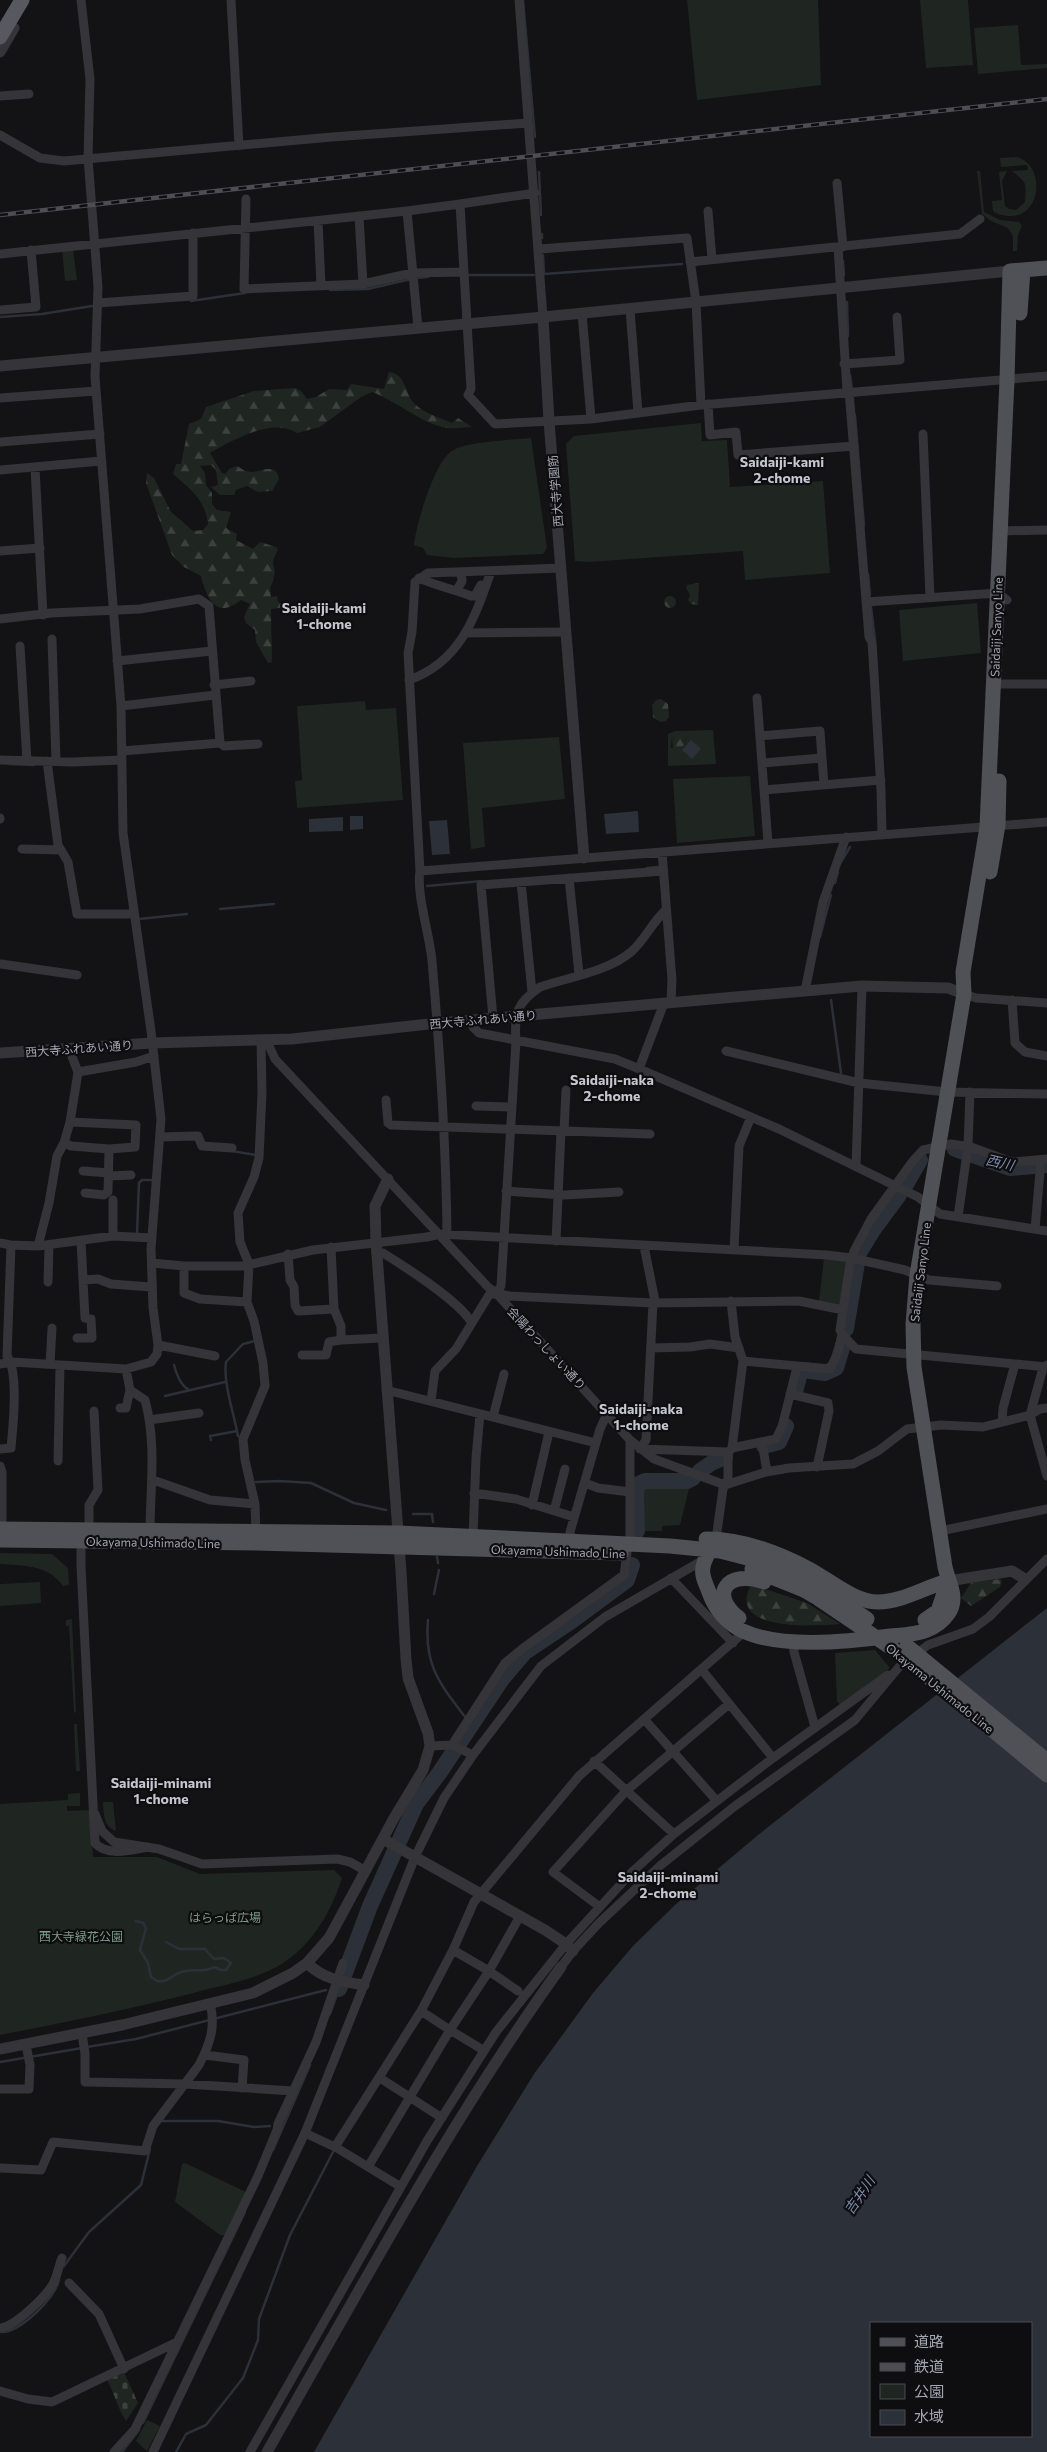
<svg xmlns="http://www.w3.org/2000/svg" width="1047" height="2452" viewBox="0 0 1047 2452" font-family="Commissioner,'Noto Sans JP',sans-serif">
<defs>
<pattern id="forest-firs" width="22" height="20" patternUnits="userSpaceOnUse" patternTransform="scale(1.25)"><rect width="22" height="20" fill="#1f2621"/><path d="M5 1l3.5 6h-7zM16 11l3.5 6h-7z" fill="#3d423f"/></pattern>
<pattern id="cemetery-stones" width="16" height="16" patternUnits="userSpaceOnUse" patternTransform="scale(1.25)"><rect width="16" height="16" fill="#1f2621"/><path d="M2 7V4a2 2 0 0 1 4 0v3zM10 15v-3a2 2 0 0 1 4 0v3z" fill="#3d423f"/></pattern>
</defs>
<rect width="100%" height="100%" fill="#131214"/>
<!-- green -->
<path fill="#1f2621" fill-rule="evenodd" d="M687,0h131l3,85 -124,15z
M920,0h48l5,65 -47,3z
M1018,25l3,40 26,-1v4l-69,6 -4,-46z
M1017,157c30,9 24,62 -9,59 -6,-1 -10,-1 -15,-5l-1,-10 10,-1 -3,-28 8,-1 -5,10 3,25 4,3 7,1 9,-8c1,-22 2,-18 -13,-31l16,-1 -1,-5 -26,2 -1,-9z
M977,171h3l4,41 16,8 19,2 3,4 -4,9 -1,16h-4v-15l-5,-8 -17,-7 -9,-7z
M73,249l4,31 -12,1 -3,-31z
M701,423l1,18 25,-1 3,47 93,-6 7,92 -85,7 -2,-29 -154,11 -14,-1 -9,-117 8,-8z
M531,438l16,110 -4,6 -89,4 -27,-3 -4,-7 -9,-3c2,-20 20,-83 38,-94 14,-10 61,-11 79,-13z
M977,603l4,50 -78,8 -4,-51z
M365,701l1,9 30,-2 7,92 -106,8 -2,-27 7,-1 -5,-74z
M713,730l3,34 -48,2v-32l7,-3zM672,735l14,2 -1,8 -14,3z
M559,737l6,62 -83,9 3,39 -14,2 -8,-106z
M750,776l5,60 -78,7 -4,-64z
M824,1258l23,3 -6,46 -22,-6z
M690,1485l-10,40 -18,1v5h-21l-1,-43z
M0,1553l52,1 16,14 1,17 -6,1c-15,-22 -40,-20 -63,-22z
M40,1582l1,21 -41,3v-22z
M72,1619l4,93 -2,1 -5,-87h-3v-6z
M875,1650l15,18 -49,38 -4,-5 -2,-48z
M74,1724h3l3,47h-4z
M80,1793v13h-13v5l23,-1 3,47h64l43,17 134,-4 8,8c-9,28 -24,57 -47,76 -27,24 -65,29 -98,38 -65,17 -131,30 -197,43v-231l68,-4v-6z
M103,1802h10l3,29c-13,-5 -12,-17 -13,-29z
M185,2163l61,29 -21,43h-5l-45,-33 7,-38z
M147,2420l13,6 -13,25 -11,-10z"/>
<!-- forest -->
<path fill="url(#forest-firs)" d="M389,372c17,2 16,21 24,30 8,10 27,16 39,21l6,-5 14,9c-8,0 -16,2 -24,1 -25,-3 -51,-27 -76,-36l-11,5 -41,30 -23,6c-25,-16 -64,7 -87,20l12,20 3,1 4,-5 8,-3c5,3 9,6 15,6 11,-1 24,-9 27,7l-7,12 -14,1 -11,-6 -11,4 -2,5h-14l-9,-8 7,-2 -2,-15 -5,-5 -11,1 5,7 1,12 6,8v11l5,6 14,2 -5,16 11,6 -1,6 17,9 7,-7 16,5 2,3c-10,18 -1,15 -4,27 -2,11 -5,6 -3,20l6,-1 1,6 9,5 -16,2 1,53 -4,1 -12,-21 -1,-12 -9,-7 -2,-6 6,-13 -9,-4c-25,20 -34,-1 -40,-24l-17,-9 -12,-12 -26,-72 1,-10 7,5 17,34 22,19 10,-1 5,-6c-3,-25 -18,-35 -35,-50l3,-10h5l8,-40 12,-5 5,-12 48,-16 41,-3 6,3 6,8 9,-2 13,-8 18,1 4,-6 33,5z
M699,583l-1,22 -7,-1 -3,-4 2,-5 -4,-7 1,-3z
M664 602a6 6 0 1 1 12 0a6 6 0 1 1-12 0Z
M661,699l7,5 1,13 -3,4 -6,1 -7,-5 -1,-12 4,-5z
M680,732l6,2 -1,11 -12,5 -1,-15z
M1000,1579l2,2 -2,6 -29,19 -10,-8 10,-15z
M750,1587h9l48,16 33,21c-23,2 -112,8 -90,-37z"/>
<!-- cemetery -->
<path fill="url(#cemetery-stones)" d="M124,2372l14,31 -12,18c-9,-14 -11,-27 -19,-41z"/>
<!-- water -->
<path fill="#2c3039" fill-rule="evenodd" d="M691,740l10,9 -9,10 -10,-9z
M638,811l1,21 -33,2 -2,-20z
M350,816h13v13l-13,1z
M343,817v14l-34,1v-13z
M447,820l3,34 -18,1 -3,-34z
M1047,1608v844h-733l163,-286 57,-92 59,-81 40,-47 42,-41 83,-70zM871,2323h160v113h-160z"/>
<g fill="none" stroke-linecap="round" stroke-linejoin="round">
<!-- stream -->
<path stroke="#2c3039" stroke-width="2.5" d="M523,0l12,137
M539,172l2,43
M542,234v4
M543,255l1,19 138,-10
M843,261l1,14
M466,275h68
M416,278l12,-1
M330,290l38,-1 43,-10
M191,301l54,-8
M847,302l1,34
M0,317l42,-3 50,-8
M850,375l2,14
M855,415l9,111
M868,574l2,21
M871,607l4,33
M9,764l25,1
M841,862l9,-15
M647,868l11,-1
M835,883l3,-11
M427,886l55,-5
M220,909l54,-5
M139,919l48,-5
M820,937l11,-42
M831,1000l10,73
M232,1151l24,4
M137,1233l2,-50 3,-3h12
M174,1365c2,8 7,21 14,24
M165,1396l60,-14
M238,1436c-4,-22 -15,-53 -12,-74l17,-18 12,-3
M211,1440l-1,-4 27,-5
M256,1482l24,-1 31,2 43,20 32,7
M413,1514h19l1,8
M437,1557l1,6
M434,1594l5,-24
M428,1620c-4,45 11,63 38,98
M136,1921l7,2 3,5 -6,22 8,13 3,14 6,4c10,2 14,-5 22,-8 12,-6 25,1 35,-6l7,3h5l5,-7 -7,-5 -10,1 -9,-10h-26l-13,-7
M330,2014l9,-25
M87,2047l49,-8 190,-49
M0,2062l82,-14
M159,2121h59l36,6 16,-1
M273,2150l37,-85
M64,2266l25,-34 52,-47 9,-36
M1,2332c18,1 54,-33 58,-52
M143,2423l102,-211
M122,2452l17,-22
M176,2452l10,-18 20,-9 37,-47 15,-38 1,-21 31,-84 43,-83"/>
<!-- river -->
<path stroke="#2c3039" stroke-width="16" d="M955,1149l55,19 37,-3
M905,1186l15,-26
M859,1253l14,-23 26,-35
M846,1329l11,-66
M795,1392l5,-19 4,-3 21,3 11,-5 7,-23
M764,1446l15,-4 7,-16
M700,1471l13,-9 12,-5
M637,1531l-1,-40 2,-7 7,-3h42l6,-3
M339,1989l31,-83 46,-102 24,-32 62,-93 23,-27 48,-32 54,-40 5,-15"/>
<!-- minor -->
<path stroke="#343439" stroke-width="9" d="M231,0l8,146
M519,0l24,317
M0,96l29,-2
M0,135l40,23 24,3 268,-24 196,-14
M837,183l6,64
M246,199l-2,90 119,-5
M460,204l75,-11
M407,211l53,-7 4,68
M708,211l4,48
M359,216l4,68 49,-11 52,-1 7,117 -3,6 27,29 96,-5 110,-14 346,-29
M318,221l3,64
M838,247l9,144
M539,249l148,-11 9,64 5,103
M0,254l407,-43 11,117
M690,262l270,-28 20,-15
M98,303l95,-7v-63
M630,309l8,104
M0,310l36,-3 -5,-57
M582,313l9,106
M844,364l56,-4 -3,-43
M849,391l20,246 3,5 1,15 8,133 1,44
M0,398l96,-7
M708,404l2,31 26,-3 2,23 116,-9
M923,434l7,163
M0,442l100,-8
M35,468l8,147
M0,470l101,-9
M1000,531l47,-1
M0,551l40,-3
M419,578c17,8 35,11 52,18h4l6,-11
M457,590l5,-9 -1,-9
M866,602l132,-9 9,7
M0,619l51,-6 89,-4 59,-10 10,7 11,137 -98,8
M466,633l100,-1
M52,639l4,122
M20,646l7,115
M117,661l95,-10
M409,680c51,-18 66,-62 82,-109
M994,684h53
M214,685l37,-4
M757,698l11,145
M121,706l94,-11
M760,736l60,-5 4,54
M220,743l4,3 34,-2
M0,760l73,2 49,-2
M47,761l11,84 10,17 9,52h56
M763,763l59,-5
M764,790l117,-10
M0,818v1
M22,849l39,1
M662,852l10,128 -1,22
M420,871l-12,-218 4,-21 3,-50 13,-9 133,-5
M569,878l10,96
M521,882l11,110
M1,964l76,11
M805,991l18,-89 23,-65
M964,994l12,4 71,5
M1012,1000l3,43 10,9 22,4
M493,1018l-12,-133 182,-14
M472,1020l1,7 6,6 136,26 22,9 142,61 139,68 22,17 107,17
M266,1039l9,20 213,228 8,6 134,147 24,19 71,26 41,-13 23,-4 64,-4 25,-13 29,-22 34,-4 42,2 47,-12 10,-6 7,-1
M726,1051l133,32 88,9 100,2
M639,1069l25,-66
M78,1072l58,-10 18,-6
M386,1100l2,23 3,2 259,9
M476,1106l36,1
M70,1122l66,3 -1,22 -26,2
M564,1131l2,-41
M160,1137l35,-1h3l4,10 30,2
M64,1143l7,3 38,3 -1,43 -4,3 -19,-2
M856,1167l6,-181
M83,1171l26,2
M109,1176l22,-1
M506,1191l58,4 55,-3
M958,1217l10,-71 2,-54
M1035,1229l6,-69
M447,1235c-1,-91 -7,-183 -15,-274 -2,-25 -16,-67 -12,-90l627,-49
M113,1236v-36
M81,1240l2,40 15,-1 13,5 40,3
M556,1241l5,-110
M0,1243l11,2 -4,111c12,16 6,70 4,92l-11,1
M11,1245l27,1 11,-43 8,-47 7,-13 6,-21 6,-37 2,-13 -9,-23
M38,1246l75,-10 39,2
M644,1246l11,55 -2,2 -7,137 -6,9 89,3
M331,1247l3,62 7,17v14l41,-2
M734,1250l5,-104 12,-29
M376,1253h7c24,15 75,47 89,70
M288,1254l2,26 4,7 1,18 3,6 36,-2
M152,1263l32,3h60l69,-16 114,-13 13,-3 387,21 24,3 54,12 24,10 68,6
M184,1266v27l16,6 47,3
M48,1282l1,-37
M496,1293l13,3 144,7 146,-2 44,9 -3,20 2,4 -4,19 -8,16 -87,-8
M843,1310l7,-46 4,-13 17,-32 42,-58 10,-11 28,-6 20,3 41,15 35,-3
M842,1334l14,15 191,18
M77,1338h15l-1,-19 -6,-1 -2,-38
M158,1345l57,11
M651,1348l39,-1 20,-3 29,4
M302,1355h24l3,-13 12,-2
M0,1364l12,-2 114,7 25,-7 6,-8 1,-9 -5,-37 -2,-59 10,-130 -10,-88 -28,-198 -2,-127 -26,-329 3,-90 -10,-129 2,-79 -9,-79
M50,1364l2,-36
M1047,1365l-4,3 -13,47 17,61
M126,1369l4,21 15,10c12,44 5,89 5,133
M386,1390l210,53
M790,1394l38,9 1,8 -12,56
M431,1401l4,-30 21,-22 33,-54 7,-2 5,-7 15,-245c-2,-26 0,-38 24,-54 29,-10 67,-15 91,-35 14,-12 21,-30 35,-42
M120,1408h6l4,-18
M493,1417l11,-43
M149,1420l50,-7
M1002,1422l1,-14 12,-44
M762,1442l5,30
M732,1448l44,-9 6,-12 15,-60
M58,1461l2,-96
M0,1466l2,6v58
M153,1480l57,20 45,4
M585,1483l13,5 32,4
M474,1493l42,6 58,18
M532,1505l17,-73
M554,1511l11,-42
M940,1531l107,-22
M89,1533v-28l9,-15 -4,-79
M256,1535l-1,-31 -10,-44 -2,-21 22,-53 -2,-23 -9,-42 -7,-19 2,-38 -9,-22 -2,-29 16,-36 5,-19 3,-65 -1,-53
M473,1536l3,-78 4,-44
M81,1538v28l14,277c12,14 37,7 53,4
M716,1539l7,-50 5,-10v-26l4,-5 11,-87 -8,-24 -4,-36
M571,1540l-1,-8 30,-103 7,-15
M630,1544v-104
M671,1578l62,65
M793,1642l1,10 21,75
M702,1670l71,88 115,-83
M644,1719l72,81
M452,1745l53,-82 17,-14 102,-74 3,-22
M430,1746l22,-1 21,10
M594,1761l80,73
M95,1814l7,17 12,11 45,7 43,15 135,-5 13,3 16,9
M600,1907l-47,-35 73,-81 103,-87
M520,1916l-31,55 -36,-21 21,-48 105,-126 165,-144
M561,1967l12,-16 26,-28 62,-58 74,-59 120,-86 44,-53 29,-22 45,-16 16,-12 58,-58
M82,2033l3,21v28l100,2 108,7
M483,2050l-33,-20 39,-59 29,20
M205,2055l39,5 -2,28
M380,2078l62,40
M0,2089h29l1,-24 -4,-20
M305,2133l32,15 64,39
M335,2147l86,-136 32,-61
M368,2167l82,-137 -29,-19
M0,2168l41,2 12,-28 92,9 8,-25 46,-61c11,-21 17,-38 11,-62
M69,2283l30,31 25,55
M0,2328c14,-1 43,-29 51,-41 6,-7 7,-20 11,-29
M0,2391l28,8 24,3 123,-59
M114,2452l21,-23 123,-253 19,-46 1,-6 38,-82 27,-79
M153,2452l152,-319 110,-276 29,-59 29,-43 68,-89 64,-49 100,-58
M250,2452l177,-311 69,-109 70,-88 66,-72 42,-38 99,-76"/>
<!-- tertiary -->
<path stroke="#343439" stroke-width="11" d="M0,52l14,-24
M543,317l6,104 35,437
M0,366l543,-49 467,-46
M0,1053l152,-10 140,-4 146,-16 424,-37 86,2 16,6
M948,1581l64,-10 13,8
M383,1839l162,91 21,14 7,7
M307,1963c16,16 35,19 57,22
M0,2049l122,-24 131,-32 40,-20 14,-10 22,-25 65,-120 29,-48 7,-24 -2,-13 -20,-55 -2,-19 -5,-88 -25,-329 -1,-36 13,-27
M267,2452c94,-164 183,-331 294,-485"/>
<!-- primary -->
<path stroke="#505057" stroke-width="15" d="M1020,313l3,-43
M990,872l8,-47 1,-44
M0,1529l399,4 271,13 50,5 31,8 30,10 46,23
M706,1539c35,0 73,14 103,30 21,11 45,33 69,33 24,0 47,-15 70,-21
M716,1539c-4,9 -12,19 -13,28 -2,8 3,17 6,25 6,17 18,31 34,39 39,18 105,11 147,5 12,-1 25,-1 37,-6 8,-3 16,-9 21,-16 11,-16 1,-30 -3,-47l-31,-200 -1,-43 4,-49 47,-281 -1,-22 24,-145 20,-447 3,-109 37,-3
M0,1540l256,3 365,10
M752,1569l52,21 12,7
M739,1618c-31,-24 -11,-49 25,-36
M925,1620l13,-9 10,-30"/>
<!-- trunk -->
<path stroke="#585860" stroke-width="15" d="M0,37l22,-37"/>
<defs>
<path id="rail" d="M0,215l1047,-116"/>
</defs>
<!-- rail casing -->
<use href="#rail" stroke="#4d4d53" stroke-width="4.5"/>
<!-- rail -->
<use href="#rail" stroke="#0e0d0f" stroke-width="2.5" stroke-dasharray="8" stroke-linecap="butt"/>
<!-- primary-bridge -->
<path stroke="#505057" stroke-width="15" d="M827,1592l40,27
M819,1599l80,54 148,122
M907,1646l140,115"/>
</g>
<g text-anchor="middle" dominant-baseline="central" stroke-width="4.5" stroke-linejoin="round" paint-order="stroke">
<!-- street labels -->
<g font-size="12" fill="#a5a6b3" stroke="#0e0d0f">
<text transform="translate(555 491) rotate(-95)">西大寺学園筋</text>
<text transform="translate(996 627) rotate(-88)">Saidaiji Sanyo Line</text>
<text transform="translate(483 1019) rotate(-5)">西大寺ふれあい通り</text>
<text transform="translate(79 1048) rotate(-4)">西大寺ふれあい通り</text>
<text transform="translate(920 1272) rotate(-83)">Saidaiji Sanyo Line</text>
<text transform="translate(547 1348) rotate(47)">会陽わっしょい通り</text>
<text transform="translate(153 1542) rotate(1)">Okayama Ushimado Line</text>
<text transform="translate(558 1551) rotate(2)">Okayama Ushimado Line</text>
<text transform="translate(940 1688) rotate(39)">Okayama Ushimado Line</text>
</g>
<!-- park labels -->
<g font-size="12" fill="#7d9d87" stroke="#0e0d0f">
<text x="225" y="1917">はらっぱ広場</text>
<text x="81" y="1936">西大寺緑花公園</text>
</g>
<!-- neighbourhood labels -->
<g font-size="14" font-weight="bold" fill="#c5c6d0" stroke="#0e0d0f">
<text x="782" y="461">Saidaiji-kami<tspan x="782" dy="16">2-chome</tspan></text>
<text x="324" y="607">Saidaiji-kami<tspan x="324" dy="16">1-chome</tspan></text>
<text x="612" y="1079">Saidaiji-naka<tspan x="612" dy="16">2-chome</tspan></text>
<text x="641" y="1408">Saidaiji-naka<tspan x="641" dy="16">1-chome</tspan></text>
<text x="161" y="1782">Saidaiji-minami<tspan x="161" dy="16">1-chome</tspan></text>
<text x="668" y="1876">Saidaiji-minami<tspan x="668" dy="16">2-chome</tspan></text>
</g>
<!-- water labels -->
<g font-size="14" font-style="italic" fill="#7e8bad" stroke="#0e0d0f">
<text transform="translate(1000 1162) rotate(13)">西川</text>
<text transform="translate(859 2195) rotate(-56)">吉井川</text>
</g>
</g>
<!-- legend -->
<rect x="870" y="2322" width="162" height="115" fill="#0e0d0f" stroke="#4a4a51"/>
<rect x="880" y="2338" width="25" height="8" fill="#505057" stroke="#4a4a51"/>
<text x="914" y="2347" font-size="15" fill="#a5a6b3">道路</text>
<rect x="880" y="2363" width="25" height="8" fill="#4d4d53" stroke="#4a4a51"/>
<text x="914" y="2372" font-size="15" fill="#a5a6b3">鉄道</text>
<rect x="880" y="2384" width="25" height="15" fill="#1f2621" stroke="#4a4a51"/>
<text x="914" y="2397" font-size="15" fill="#a5a6b3">公園</text>
<rect x="880" y="2410" width="25" height="15" fill="#2c3039" stroke="#4a4a51"/>
<text x="914" y="2422" font-size="15" fill="#a5a6b3">水域</text>
</svg>
